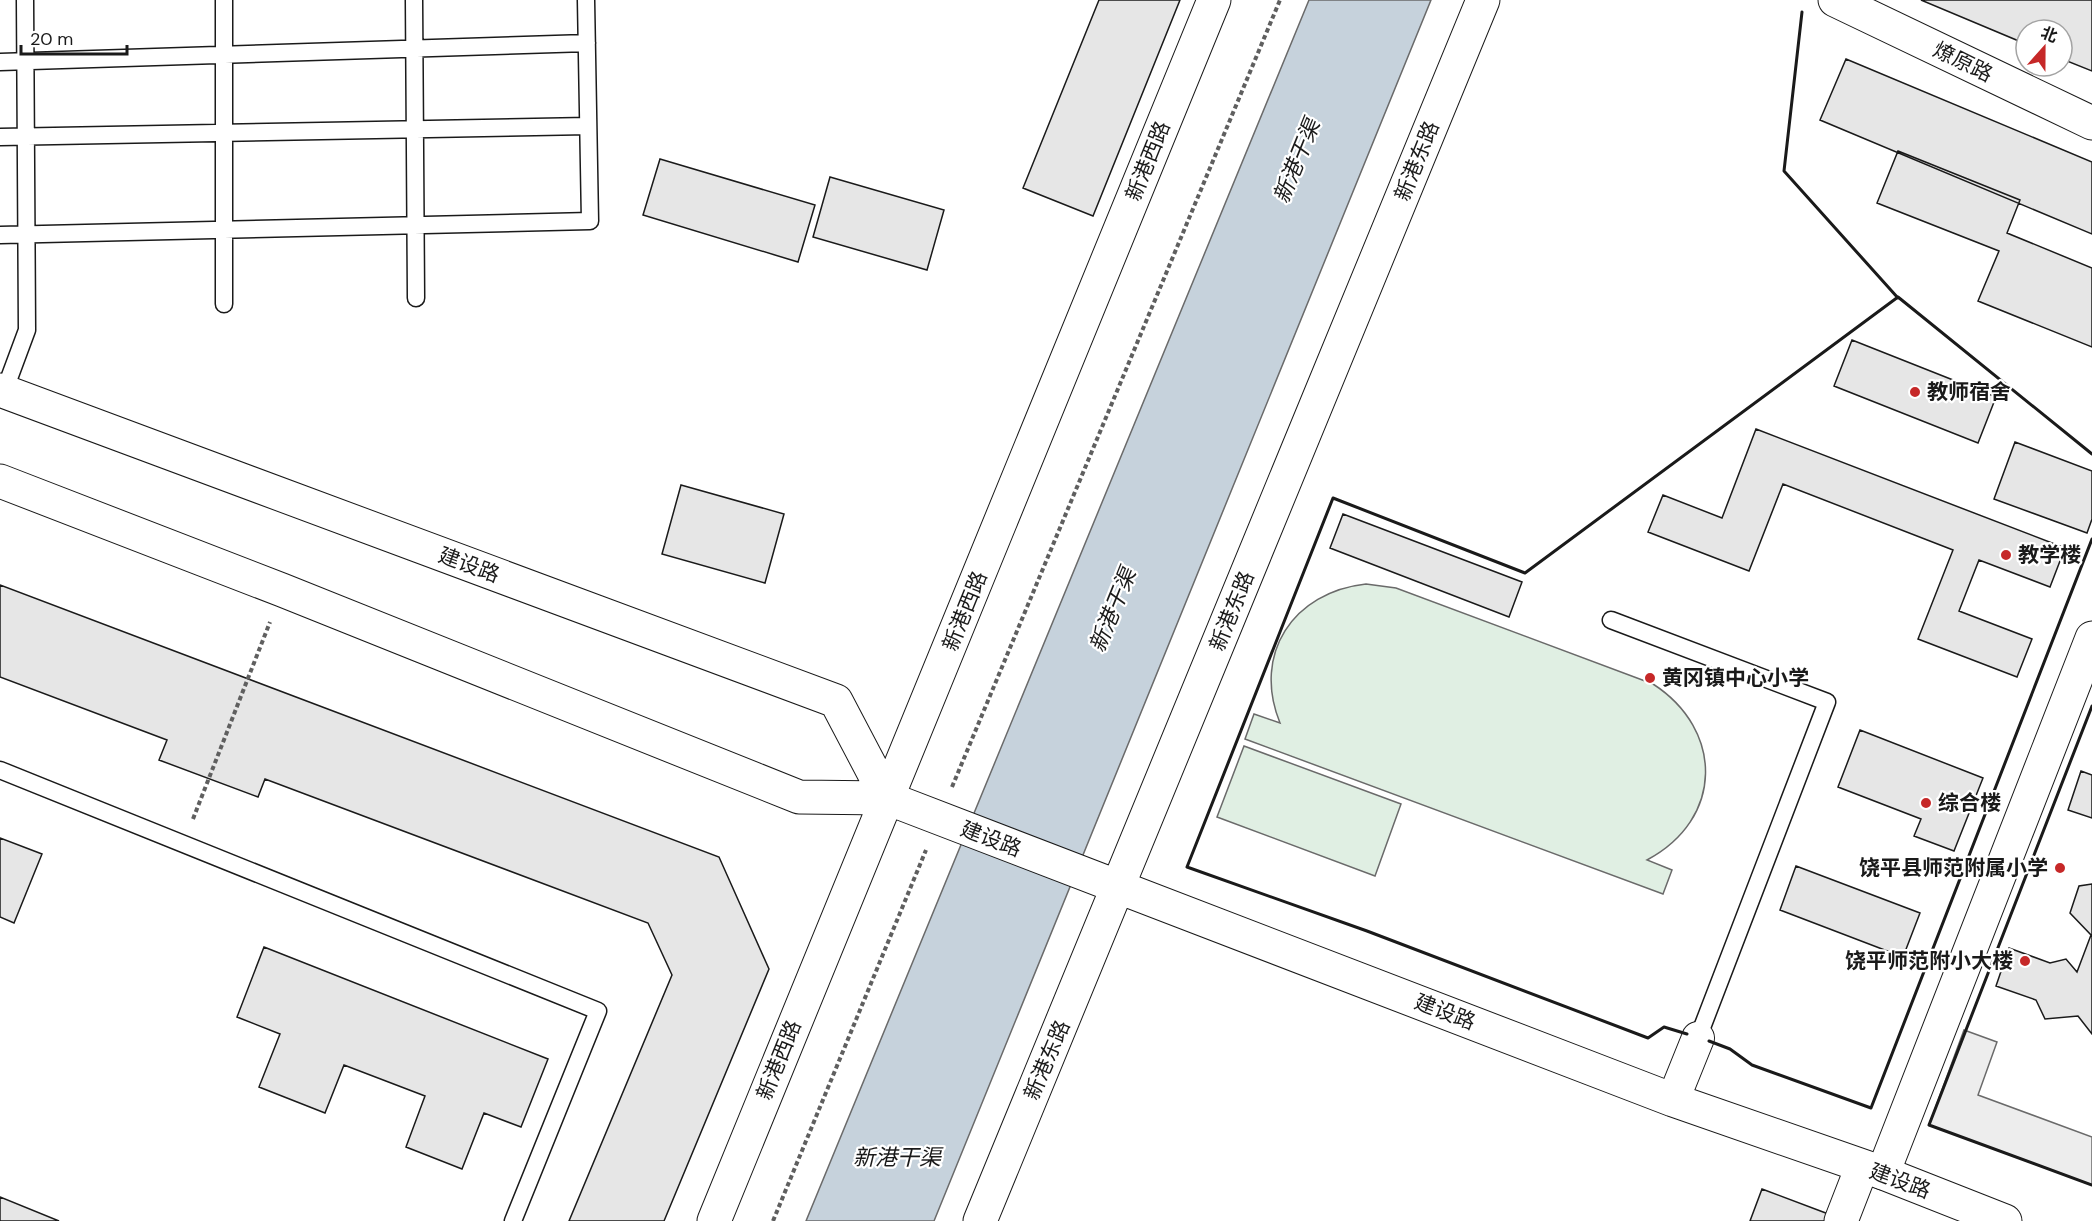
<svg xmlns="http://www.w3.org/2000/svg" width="2092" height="1221" font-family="'DM Sans','Noto Sans SC',sans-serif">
<rect width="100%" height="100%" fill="#fff"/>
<path fill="#e0efe3" stroke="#6a6a6a" stroke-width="1.5" d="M1366,584L1396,588L1653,684C1724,730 1724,819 1647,860L1672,870L1663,894L1245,739L1254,714L1280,723C1252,654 1293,592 1366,584Z
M1244,746L1401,804L1375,876L1217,817Z"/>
<path fill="#ededed" stroke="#6a6a6a" stroke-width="1.5" d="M1964,1030L1997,1042L1978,1095L2092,1137V1185L1929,1125Z"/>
<path fill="#c6d2dc" stroke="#6a6a6a" stroke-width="1.5" d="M1309,0H1431L934,1221H806Z"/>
<path fill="#e6e6e6" stroke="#1a1a1a" stroke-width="1.5" d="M1099,0H1180L1093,216L1023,188Z
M1921,0H2092V71L2062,59V30H2026V44Z
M1846,59L2092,162V234L1820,120Z
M1898,151L2020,200L2007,233L2092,268V347L1978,301L1999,251L1877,203Z
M660,159L815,205L798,262L643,215Z
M830,177L944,210L927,270L813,237Z
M1852,340L1996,397L1978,443L1834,386Z
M1756,429L2065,548L2050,587L1979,560L1959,611L2032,639L2017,677L1918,639L1953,550L1783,484L1749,571L1648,532L1663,495L1722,518Z
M2015,442L2092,471V519L2087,533L1994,499Z
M681,485L784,514L765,583L662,554Z
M1343,514L1522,582L1509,617L1330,548Z
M0,585L719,857L769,969L664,1221H569L672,975L648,923L265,779L258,797L159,760L167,740L0,677Z
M1860,730L1983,778L1954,851L1914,836L1921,819L1838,787Z
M2081,771L2092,775V818L2068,810Z
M0,838L42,854L14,923L0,917Z
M1796,866L1920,913L1903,957L1780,910Z
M2092,884V1034L2078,1016L2045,1019L2036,1000L1996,986L2009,948L2050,963L2066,959L2077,972L2091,935L2070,913L2079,886Z
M264,947L548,1059L521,1127L484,1113L462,1169L406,1147L425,1096L344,1065L325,1113L259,1087L280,1034L237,1017Z
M1762,1189L1831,1215L1828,1221H1750Z
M0,1197L59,1221H0Z"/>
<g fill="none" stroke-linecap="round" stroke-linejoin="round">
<defs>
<path id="service" d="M414,0L416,298
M0,62L587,43
M0,137L588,126
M0,235L590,221L586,0
M224,304V0
M4,392L27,330L25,0
M1611,620L1827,702L1698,1038
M0,770L598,1011L513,1221"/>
<path id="minor" d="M1673,1100L1698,1038"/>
<path id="tertiary" d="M1883,1173L2092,638
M1841,1221L1862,1167"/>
<path id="secondary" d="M1835,0L2092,123
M887,798L1673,1100L1883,1173L2005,1221
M980,1221L1483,0"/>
<path id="primary" d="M0,390L836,701L887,798L799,797L282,590L0,481
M714,1221L1214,0"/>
</defs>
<use href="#service" stroke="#1a1a1a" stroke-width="19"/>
<use href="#minor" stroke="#1a1a1a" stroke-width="34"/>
<use href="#tertiary" stroke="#1a1a1a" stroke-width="35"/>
<use href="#secondary" stroke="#1a1a1a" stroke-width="35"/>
<use href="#primary" stroke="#1a1a1a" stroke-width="35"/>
<path stroke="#5f5f5f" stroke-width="4" stroke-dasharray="4.5 3" stroke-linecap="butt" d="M952,787L1280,0
M193,819L270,622
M773,1221L926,850"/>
<use href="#service" stroke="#fff" stroke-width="16"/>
<use href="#minor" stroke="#fff" stroke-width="32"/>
<use href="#tertiary" stroke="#fff" stroke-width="33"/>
<use href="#secondary" stroke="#fff" stroke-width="33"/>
<use href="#primary" stroke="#fff" stroke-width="33"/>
<path stroke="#1a1a1a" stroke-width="3" d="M1802,12L1784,171L1898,298
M2092,706L1929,1125L2092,1185
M1687,1034L1664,1027L1648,1038L1367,931L1187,867L1333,498L1525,573L1898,297L2092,454
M1709,1041L1730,1049L1752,1065L1871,1108L2092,539"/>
</g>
<g fill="#c62828" stroke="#fff" stroke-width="2">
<circle cx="1915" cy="392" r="6"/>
<circle cx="2006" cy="555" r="6"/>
<circle cx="1650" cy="678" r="6"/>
<circle cx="1926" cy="803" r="6"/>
<circle cx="2060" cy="868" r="6"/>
<circle cx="2025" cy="961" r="6"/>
</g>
<g text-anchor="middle" stroke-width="4.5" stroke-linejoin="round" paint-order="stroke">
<g font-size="21" fill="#1a1a1a" stroke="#fff">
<text transform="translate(1963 62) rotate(26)" y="7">燎原路</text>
<text transform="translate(1148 161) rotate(-68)" y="7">新港西路</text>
<text transform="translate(1417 161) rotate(-68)" y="7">新港东路</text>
<text transform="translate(469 565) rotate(20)" y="7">建设路</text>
<text transform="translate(965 611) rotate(-68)" y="7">新港西路</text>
<text transform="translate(1232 611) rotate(-68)" y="7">新港东路</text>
<text transform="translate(991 839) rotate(21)" y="7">建设路</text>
<text transform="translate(1445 1012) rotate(21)" y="7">建设路</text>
<text transform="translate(779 1060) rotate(-68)" y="7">新港西路</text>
<text transform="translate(1047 1060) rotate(-67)" y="7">新港东路</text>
<text transform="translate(1900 1181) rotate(20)" y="7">建设路</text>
</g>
<g font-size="21" font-weight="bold" fill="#1a1a1a" stroke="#fff" text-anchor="start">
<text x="1927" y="399">教师宿舍</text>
<text x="2018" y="562">教学楼</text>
<text x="1662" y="685">黄冈镇中心小学</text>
<text x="1938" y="810">综合楼</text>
<text x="2048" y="875" text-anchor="end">饶平县师范附属小学</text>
<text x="2013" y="968" text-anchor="end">饶平师范附小大楼</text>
</g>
<g font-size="22" font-style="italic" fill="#1a1a1a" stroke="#fff">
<text transform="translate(1296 161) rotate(-68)" y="8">新港干渠</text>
<text transform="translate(1112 610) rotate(-68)" y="8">新港干渠</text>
<text x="897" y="1165">新港干渠</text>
</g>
</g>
<g transform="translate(2044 48) rotate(21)"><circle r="28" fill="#ffffff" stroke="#a3a3a3" stroke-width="1.5"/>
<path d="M0-4.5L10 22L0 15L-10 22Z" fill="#c62828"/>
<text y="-9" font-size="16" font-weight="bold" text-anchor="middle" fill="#1a1a1a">北</text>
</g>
<path d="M21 45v9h106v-9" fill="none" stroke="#1a1a1a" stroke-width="3"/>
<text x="30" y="45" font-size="18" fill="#1a1a1a" stroke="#ffffff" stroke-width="4.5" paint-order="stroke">20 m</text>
</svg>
